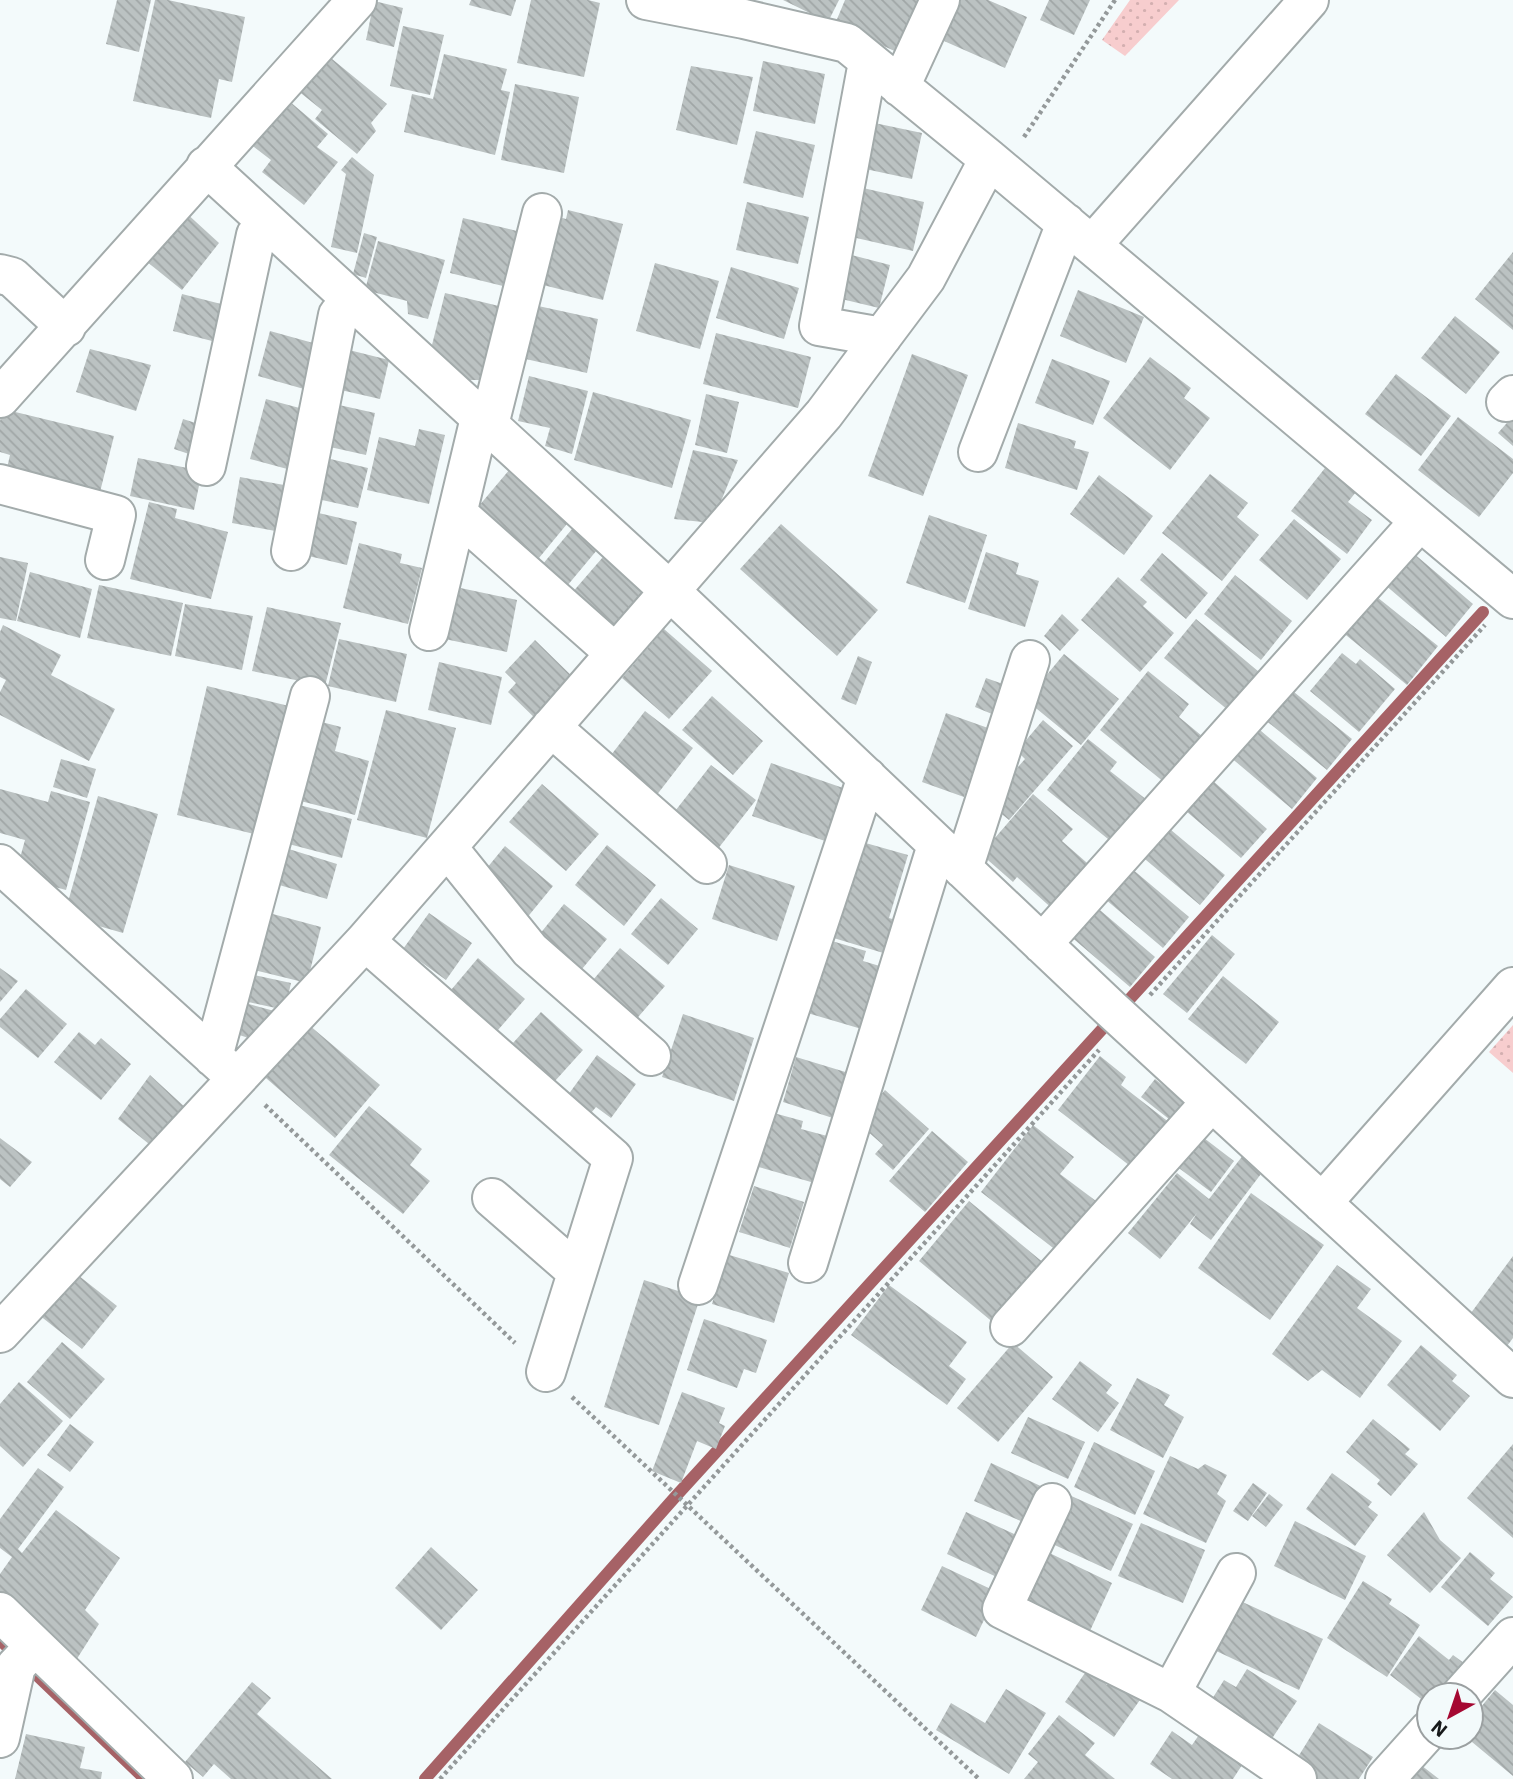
<svg xmlns="http://www.w3.org/2000/svg" width="1513" height="1779" font-family="'IBM Plex Sans',sans-serif">
<defs>
<pattern id="grass-dots" width="8" height="8" patternUnits="userSpaceOnUse" patternTransform="scale(1.75)"><rect width="8" height="8" fill="#f7cdce"/><path d="M2 2h.1M6 6h.1" fill="none" stroke="#d3afb0" stroke-width="1.8" stroke-linecap="round"/></pattern>
<pattern id="building-back-hatch" width="6" height="6" patternUnits="userSpaceOnUse" patternTransform="scale(1.75)"><rect width="6" height="6" fill="#bbc2c2"/><path d="M-1 5l2 2M0 0l6 6M5-1l2 2" fill="none" stroke="#a0a6a6"/></pattern>
</defs>
<rect width="100%" height="100%" fill="#f3fafb"/>
<path fill="url(#grass-dots)" d="M1130,0H1179L1125,56L1102,40Z
M1513,1025V1073L1489,1052Z"/>
<g fill="none" stroke-linecap="round" stroke-linejoin="round">
<path stroke="#a66266" stroke-width="12" d="M0,1640L145,1779
M425,1779L676,1496L1483,612"/>
</g>
<path fill="url(#building-back-hatch)" d="M117,0H151L139,52L106,44Z
M155,0H168L245,17L232,82L219,79L211,118L133,101Z
M471,0H516L511,16L469,5Z
M531,0H588L600,3L584,77L517,63Z
M783,0H839L828,22Z
M845,0H923L899,53L835,24Z
M961,0H988L1027,17L1005,68L944,41Z
M1049,0H1090L1074,35L1040,20Z
M374,1L403,8L394,47L366,40Z
M403,26L444,35L430,95L390,86Z
M326,54L387,104L371,123L376,131L357,154L315,119L322,110L297,90Z
M444,54L507,69L501,90L510,92L495,155L404,132L412,94L433,99Z
M763,61L825,74L815,124L753,111Z
M691,66L753,77L737,145L676,130Z
M515,84L579,97L564,173L501,160Z
M282,95L328,134L317,147L338,162L304,205L262,172L271,160L245,140Z
M865,121L922,133L912,179L856,167Z
M756,131L815,145L803,198L743,183Z
M352,157L374,175L357,253L331,247L346,174L341,170Z
M850,185L924,202L913,251L839,234Z
M747,202L809,217L798,264L736,250Z
M568,210L623,224L603,300L535,283L554,216L566,219Z
M184,211L219,243L182,290L146,261Z
M463,218L521,232L507,287L450,273Z
M364,233L377,237L366,278L353,274Z
M378,241L445,260L428,319L408,314L407,301L365,290Z
M840,252L890,265L879,308L829,296Z
M1513,252V330L1475,299Z
M655,263L719,281L700,349L636,331Z
M731,267L799,288L784,339L716,318Z
M1078,290L1144,317L1126,363L1060,336Z
M445,293L503,307L485,380H469L432,345Z
M182,294L225,305L216,342L173,331Z
M529,304L598,319L587,373L517,357Z
M1455,316L1500,352L1466,394L1421,358Z
M270,331L324,346L311,391L258,376Z
M716,333L811,357L798,408L703,384Z
M341,348L389,360L380,399L332,388Z
M90,349L151,365L136,411L76,392Z
M912,354L968,375L923,496L868,476Z
M1150,357L1191,388L1184,398L1210,418L1170,470L1103,418Z
M1052,359L1110,381L1093,425L1035,403Z
M1396,374L1451,416L1421,456L1365,414Z
M529,376L588,391L572,454L545,446L550,428L518,421Z
M593,392L691,420L672,488L574,460Z
M706,394L739,402L727,453L695,445Z
M266,399L307,410L291,470L250,459Z
M330,403L375,413L366,455L321,445Z
M3,409L114,436L100,492L7,468L10,455L0,452V421Z
M1513,416V446L1498,433Z
M1458,417L1513,459V473L1479,517L1418,470Z
M183,419L208,427L198,457L174,449Z
M1018,423L1076,441L1074,448L1089,452L1077,490L1005,468Z
M419,429L445,435L429,504L367,490L379,437L415,446Z
M693,450L738,460L712,523L674,519Z
M322,457L368,468L358,508L313,498Z
M138,458L202,471L194,510L130,496Z
M515,463L576,513L539,558L478,507Z
M1325,468L1356,492L1348,502L1372,520L1347,554L1291,511Z
M1210,474L1248,503L1237,517L1259,535L1222,581L1162,533Z
M1099,475L1153,516L1124,555L1070,514Z
M240,477L295,487L286,533L232,523Z
M149,502L177,509L175,518L228,532L211,599L130,579Z
M310,511L357,522L347,565L300,554Z
M929,515L987,535L965,603L906,583Z
M582,517L607,538L567,586L542,565Z
M1294,519L1341,559L1307,600L1259,560Z
M781,524L878,610L837,656L740,569Z
M359,543L402,554L400,563L422,568L408,624L343,608Z
M609,550L657,590L619,635L571,594Z
M986,552L1019,563L1016,574L1039,581L1025,627L968,609Z
M1412,552L1473,604L1446,637L1384,584Z
M1162,553L1208,593L1186,619L1140,580Z
M0,557L28,563L16,621L0,618Z
M30,572L92,589L80,638L17,621Z
M1235,575L1292,621L1261,660L1204,614Z
M1118,577L1147,602L1143,606L1174,633L1140,672L1081,620Z
M99,585L183,603L171,656L87,638Z
M451,586L517,600L507,652L440,638Z
M1372,593L1438,646L1407,685L1341,631Z
M185,604L253,616L242,670L175,656Z
M267,607L341,623L325,686L252,671Z
M1062,614L1079,630L1060,651L1044,636Z
M1196,619L1259,672L1228,710L1164,658Z
M3,625L61,655L51,675L115,709L89,761L0,715V692L6,680L0,677V632Z
M664,629L712,671L669,719L622,678Z
M339,639L407,654L396,702L328,686Z
M535,640L579,683L540,723L508,692L516,683L505,672Z
M1342,653L1356,664L1360,659L1395,689L1359,732L1310,691Z
M1064,654L1119,699L1081,745L1026,700Z
M858,656L872,662L856,705L841,699Z
M439,662L502,677L491,725L428,710Z
M1148,671L1189,704L1179,717L1208,741L1170,787L1100,730Z
M986,678L1003,684L992,714L975,707Z
M207,686L293,707L262,836L177,815Z
M1289,688L1352,739L1327,770L1264,719Z
M712,696L763,741L733,775L682,730Z
M386,710L456,728L427,838L357,820Z
M645,711L693,748L656,796L608,759Z
M946,713L988,728L964,797L922,782Z
M306,718L341,727L335,751L369,761L355,815L285,797Z
M1043,720L1073,746L1009,820L992,806L996,792L1025,759L1017,751Z
M1254,725L1317,778L1292,809L1229,756Z
M1088,739L1117,762L1110,771L1147,800L1113,843L1047,790Z
M61,759L96,769L87,798L53,787Z
M771,763L846,789L828,842L752,816Z
M711,765L756,800L717,850L672,815Z
M1212,780L1267,829L1241,858L1186,811Z
M542,784L599,834L566,871L509,822Z
M0,789L48,802L51,791L90,802L66,890L15,876L25,840L0,833Z
M1033,794L1073,829L1062,841L1094,869L1056,912L1017,877L1013,882L981,854Z
M98,796L158,814L123,933L64,916Z
M292,803L352,819L342,858L281,842Z
M1165,825L1225,875L1200,905L1140,855Z
M855,840L908,855L889,918L899,921L890,955L827,936Z
M607,845L656,885L624,926L575,885Z
M279,846L337,864L327,899L269,882Z
M505,846L553,886L521,925L473,885Z
M729,865L795,886L777,941L712,919Z
M1131,868L1189,917L1163,948L1105,899Z
M661,898L698,929L668,965L631,934Z
M564,904L607,939L577,975L535,940Z
M1094,905L1155,957L1130,987L1069,935Z
M269,913L321,927L307,983L254,970Z
M429,913L472,943L446,980L403,949Z
M1212,935L1235,954L1187,1013L1163,994Z
M825,939L866,951L863,961L883,967L865,1030L804,1012Z
M620,948L665,986L633,1023L588,986Z
M478,958L525,999L498,1030L451,990Z
M0,968L18,981L0,1002Z
M250,974L291,983L285,1010L244,1001Z
M1223,976L1279,1022L1246,1064L1188,1019Z
M26,989L67,1024L38,1058L0,1027V1019Z
M245,1003L278,1012L255,1040L236,1034Z
M541,1012L583,1050L555,1081L513,1043Z
M683,1014L754,1038L734,1101L662,1077Z
M303,1020L380,1085L335,1138L259,1072Z
M79,1032L95,1045L101,1038L131,1064L101,1100L54,1062Z
M597,1055L636,1084L611,1118L596,1107L591,1113L568,1095Z
M1100,1056L1126,1077L1121,1085L1170,1123L1134,1169L1058,1110Z
M796,1057L852,1074L839,1120L783,1102Z
M150,1075L187,1109L154,1148L118,1119Z
M1155,1079L1188,1105L1174,1123L1141,1097Z
M885,1090L929,1129L893,1170L875,1154L883,1145L857,1122Z
M369,1106L422,1149L410,1165L430,1181L403,1214L329,1155Z
M770,1112L803,1121L801,1129L831,1137L818,1184L755,1166Z
M1033,1125L1074,1157L1060,1174L1096,1201L1057,1251L981,1192Z
M932,1131L968,1162L925,1212L889,1181Z
M1200,1135L1234,1161L1211,1192L1176,1166Z
M0,1138L32,1162L10,1187L0,1179Z
M1244,1154L1264,1170L1211,1240L1190,1224L1197,1213L1160,1259L1128,1233L1177,1173L1209,1199Z
M754,1186L804,1202L790,1248L739,1232Z
M1251,1193L1324,1245L1270,1320L1198,1268Z
M969,1201L1045,1264L995,1324L919,1261Z
M726,1254L789,1273L774,1323L712,1304Z
M1513,1256V1338L1507,1346L1468,1317Z
M1337,1265L1371,1289L1357,1308L1402,1341L1360,1398L1322,1370L1308,1381L1272,1354Z
M69,1268L117,1306L82,1349L34,1311Z
M644,1280L700,1298L659,1425L604,1407Z
M889,1285L967,1342L949,1366L966,1379L947,1405L851,1335Z
M704,1319L767,1340L756,1373L744,1369L737,1388L687,1370Z
M62,1342L105,1379L70,1419L27,1382Z
M1013,1343L1053,1377L998,1442L957,1408Z
M1421,1345L1457,1375L1452,1381L1470,1396L1440,1431L1387,1385Z
M1080,1361L1112,1385L1106,1393L1119,1403L1098,1432L1052,1399Z
M1137,1378L1170,1395L1164,1405L1184,1417L1163,1458L1110,1430Z
M19,1382L63,1421L23,1467L0,1446V1404Z
M682,1392L725,1408L719,1423L725,1426L716,1449L697,1441L681,1483L652,1471Z
M1028,1417L1085,1442L1068,1479L1011,1453Z
M1373,1419L1410,1449L1405,1454L1418,1464L1391,1496L1377,1484L1380,1480L1346,1452Z
M70,1424L94,1442L70,1472L47,1455Z
M1094,1442L1155,1471L1135,1515L1074,1487Z
M1513,1444V1538L1467,1498Z
M1170,1456L1198,1469L1205,1464L1227,1475L1217,1494L1226,1501L1206,1543L1143,1514Z
M991,1463L1047,1489L1030,1525L974,1501Z
M38,1468L64,1487L18,1549L22,1553L56,1510L120,1558L85,1610L99,1624L73,1665L0,1594V1574L12,1557L0,1548V1519Z
M1332,1473L1372,1502L1368,1507L1378,1515L1355,1546L1306,1509Z
M1253,1483L1267,1493L1248,1521L1233,1511Z
M1067,1494L1133,1524L1111,1571L1046,1541Z
M1269,1494L1283,1505L1266,1527L1252,1516Z
M966,1512L1021,1537L1001,1579L947,1554Z
M1424,1512L1440,1540L1461,1558L1430,1593L1387,1555Z
M1295,1521L1366,1556L1345,1600L1274,1566Z
M1141,1523L1205,1550L1183,1603L1118,1576Z
M431,1547L478,1590L441,1630L395,1588Z
M1039,1548L1112,1583L1089,1633L1015,1599Z
M1470,1552L1495,1573L1490,1579L1513,1597L1488,1626L1441,1587Z
M942,1566L997,1592L976,1637L921,1610Z
M1363,1581L1392,1599L1389,1604L1420,1625L1387,1677L1327,1638Z
M1236,1599L1323,1639L1299,1690L1212,1649Z
M1419,1636L1449,1660L1453,1655L1468,1666L1445,1695H1429V1705L1390,1675Z
M1247,1669L1297,1701L1267,1746L1207,1707L1224,1680L1236,1687Z
M1087,1670L1107,1685L1116,1680L1142,1697L1114,1737L1065,1702Z
M252,1682L271,1698L257,1714L332,1779H231L214,1764L203,1777L185,1762Z
M1006,1689L1046,1713L1009,1774L936,1730L951,1703L985,1723Z
M1495,1690L1513,1705V1776L1466,1737H1471V1719Z
M1059,1715L1095,1743L1085,1755L1115,1779H1024L1038,1762L1028,1754Z
M1319,1723L1373,1757L1359,1779H1315L1293,1765Z
M1172,1731L1192,1745L1201,1732L1244,1762L1233,1779H1172L1150,1764Z
M26,1734L85,1747L80,1768L102,1772L101,1779H15Z
M1417,1762L1439,1779H1403Z"/>
<g fill="none" stroke-linecap="round" stroke-linejoin="round">
<defs>
<path id="minor" d="M646,0L744,19L847,43L989,159L1513,599
M868,62L819,326L882,337
M900,87L940,0
M206,166L670,591L1111,1009L1513,1378
M1092,245L1309,0
M0,274L12,277L66,327
M0,398L357,0
M1506,402L1513,395
M489,425L542,213
M978,452L1066,223
M206,466L256,235L268,223
M0,484L116,515L105,560
M458,514L615,653
M291,551L338,315L351,300
M429,631L480,418
M551,727L707,864
M447,847L530,950L651,1056
M0,864L230,1072
M963,869L1030,660
M365,941L613,1158L546,1372
M1042,944L1420,521
M213,1057L310,696
M492,1198L577,1272
M1322,1203L1513,987
M808,1263L937,845
M698,1285L867,777
M1010,1327L1211,1102
M0,1333L365,941L824,414L926,278L989,159
M1052,1503L1002,1609L1171,1693L1297,1779
M0,1612L173,1779
M1171,1693L1236,1573
M1461,1695L1513,1637
M0,1738L16,1666L35,1646
M1385,1779L1429,1730"/>
</defs>
<use href="#minor" stroke="#a3abab" stroke-width="42"/>
<path stroke="#94999a" stroke-width="4.5" stroke-dasharray="3.5 3.5" stroke-linecap="butt" d="M1024,137L1115,0
M1150,995L1485,625
M265,1105L515,1343
M572,1397L979,1779
M440,1779L1099,1050"/>
<use href="#minor" stroke="#fff" stroke-width="38"/>
</g>
<g transform="translate(1450 1716) rotate(220)"><circle r="33" fill="#f3fafb" stroke="#9ba0a1" stroke-width="2"/>
<path d="M0-5L12 26L0 18L-12 26Z" fill="#a50832"/>
<text y="-10" font-size="19" font-weight="bold" text-anchor="middle" fill="#17191a">N</text>
</g>
</svg>
